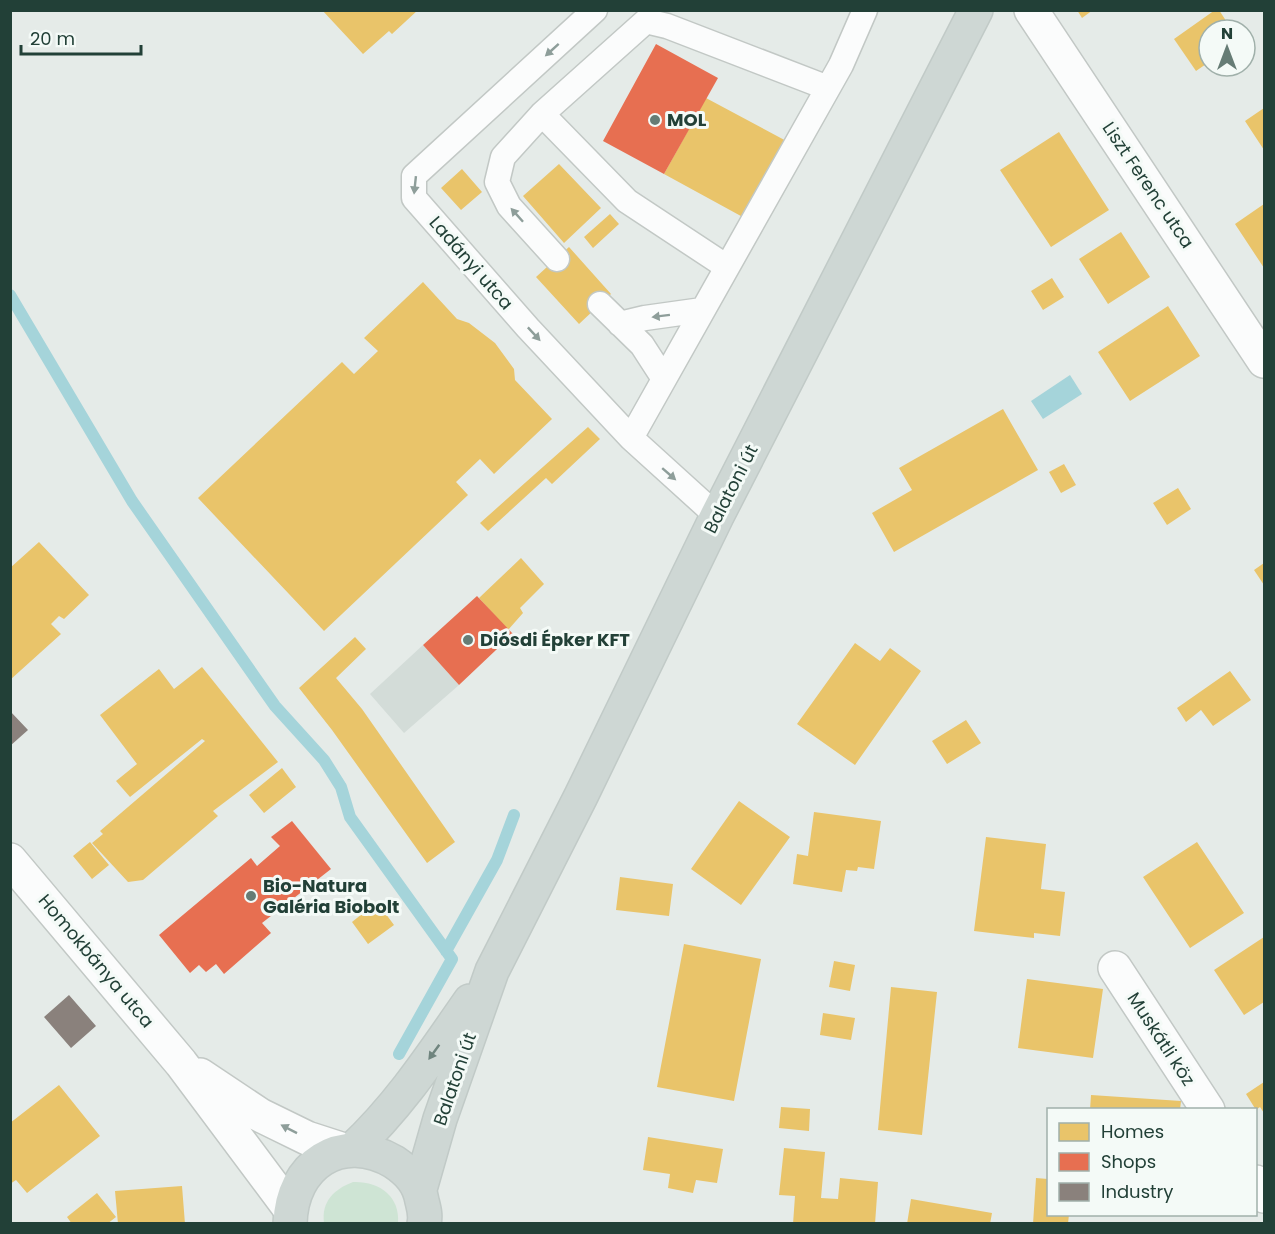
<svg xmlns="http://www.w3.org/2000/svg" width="1275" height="1234" font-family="Poppins,sans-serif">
<rect width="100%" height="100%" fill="#e5ebe8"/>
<path fill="#d3dcd8" d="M423,645L459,685L404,733L370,694Z"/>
<path fill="#cee4d4" d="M353,1182C379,1181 400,1196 398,1223H324C321,1202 334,1189 353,1182Z"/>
<path fill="#a5d4da" d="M1070,375L1082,394L1043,419L1031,401Z"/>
<path fill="#e9c46a" d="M322,10H418L392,34L389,31L363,54Z
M1077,10H1093L1082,18Z
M1215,10H1219L1232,30H1209V62L1196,71L1174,39Z
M706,98L805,151L761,227L664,174Z
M1264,108V150L1245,121Z
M1059,132L1109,210L1051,247L1000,170Z
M559,164L601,208L564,243L523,196Z
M462,169L482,192L461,210L441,188Z
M1264,204V268L1235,224Z
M610,214L619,224L593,248L584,237Z
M1121,232L1150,277L1108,304L1079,259Z
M569,247L611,294L579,324L536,277Z
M1052,278L1064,297L1043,310L1031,291Z
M423,282L457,319L469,323L495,343L514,369L515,380L552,419L494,474L480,459L456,482L468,495L324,631L198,498L342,362L354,374L378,351L364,338Z
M1168,306L1200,356L1130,401L1098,352Z
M1003,409L1038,470L894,552L872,513L912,490L899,468Z
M588,427L600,439L552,484L546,478L488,531L480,523Z
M1064,464L1076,485L1061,493L1049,472Z
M1178,488L1191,509L1167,525L1153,503Z
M39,542L89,595L64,619L59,616L51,624L61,634L10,680V568Z
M521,558L544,584L520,608L523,613L508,630L479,598Z
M1264,563V585L1254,570Z
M355,637L366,649L336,678L362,709L455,842L427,863L332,730L299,688Z
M855,643L880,661L890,648L921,671L855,765L797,724Z
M202,667L278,762L213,811L218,816L143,880L128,882L92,843L103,834L100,831L205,741L202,739L130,797L116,781L137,764L100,715L159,669L174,689Z
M1230,671L1251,700L1213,726L1201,710L1186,722L1177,708Z
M966,720L981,743L947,764L932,741Z
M282,768L296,787L264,813L249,795Z
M739,801L790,837L741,905L691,869Z
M814,812L881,821L874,869L858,867L857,871L846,870L842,892L793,884L797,854L808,856Z
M986,837L1046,844L1041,889L1065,892L1060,936L1034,933V938L974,931Z
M90,842L109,865L92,879L73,856Z
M1197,842L1244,913L1190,948L1143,877Z
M620,877L673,884L669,916L616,910Z
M377,902L394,925L368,944L352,922Z
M1264,937V1002L1244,1015L1214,970Z
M684,944L761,959L734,1101L657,1087Z
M834,961L855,965L850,991L829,987Z
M1027,979L1103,989L1093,1058L1018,1048Z
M891,987L937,992L922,1135L878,1130Z
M823,1013L855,1018L851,1040L820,1035Z
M1264,1082V1113L1260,1107L1256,1110L1246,1094Z
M59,1085L100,1136L27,1193L16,1180L10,1184V1123Z
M1091,1095L1181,1101L1180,1110H1090Z
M781,1107L810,1109L809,1131L779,1128Z
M648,1137L723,1149L717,1183L696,1180L693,1193L668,1188L670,1174L643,1170Z
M784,1148L825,1152L821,1198L838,1199L840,1178L878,1182L875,1224H793L795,1196L779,1195Z
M1036,1178L1048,1179V1214H1069L1068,1224H1033Z
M182,1186L185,1224H118L115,1191Z
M97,1193L116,1217L107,1224H72L67,1217Z
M911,1199L992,1213L990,1224H907Z"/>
<path fill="#e76f51" d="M656,44L718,78L664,174L603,141Z
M477,596L513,634L459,685L423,645Z
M292,821L331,869L262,923L271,933L224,974L216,964L206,972L199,965L190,973L159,935L251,858L257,866L280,846L271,837Z"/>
<path fill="#8a817c" d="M10,711L28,730L10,746Z
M69,995L96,1026L71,1048L44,1017Z"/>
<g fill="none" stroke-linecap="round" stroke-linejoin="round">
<path stroke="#a5d4da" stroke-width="12" d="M10,295L132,501L275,706L324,760L341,787L350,817L452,959L399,1054
M446,951L497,860L514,815"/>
<defs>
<path id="service" d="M595,10L414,176V198L528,328L631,438L717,516
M542,114L627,201L727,267
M557,259L509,206L497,182L503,157L542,114L646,21L667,26L828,88
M600,304L642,345L664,379
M620,324L645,318L702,310
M631,438L841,65L865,10"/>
<path id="minor" d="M1031,10L1264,361
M1115,968L1208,1110
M1256,1182L1264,1196"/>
<path id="tertiary" d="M10,860L181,1063L290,1209
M200,1075L260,1115L307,1138L344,1150"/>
<path id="primary" d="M352,1150C400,1105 433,1054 470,1001
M420,1189L440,1119L492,971L581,796L717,516L976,10
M290,1224C291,1165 341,1131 394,1162C409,1172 419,1183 422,1201C424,1209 426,1215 424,1224"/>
</defs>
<use href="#service" stroke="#c2c8c5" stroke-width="27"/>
<use href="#minor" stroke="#c2c8c5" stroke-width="36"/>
<use href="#tertiary" stroke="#c2c8c5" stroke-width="36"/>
<use href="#primary" stroke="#c1cac7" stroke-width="36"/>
<use href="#service" stroke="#fbfcfc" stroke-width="24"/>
<use href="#minor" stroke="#fbfcfc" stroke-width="33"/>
<use href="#tertiary" stroke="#fbfcfc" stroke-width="33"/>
<use href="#primary" stroke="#ced7d4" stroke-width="33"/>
</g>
<defs><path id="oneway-solid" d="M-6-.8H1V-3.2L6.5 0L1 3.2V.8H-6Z" transform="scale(1.5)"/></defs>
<g fill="#8e9e9a">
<use href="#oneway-solid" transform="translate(552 50) rotate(138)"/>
<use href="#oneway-solid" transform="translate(415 185) rotate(96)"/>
<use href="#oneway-solid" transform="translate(517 215) rotate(-132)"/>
<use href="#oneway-solid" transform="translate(661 316) rotate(173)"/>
<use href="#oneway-solid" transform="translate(534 334) rotate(47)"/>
<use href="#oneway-solid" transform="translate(669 474) rotate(41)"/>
<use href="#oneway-solid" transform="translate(289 1129) rotate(-153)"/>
</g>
<use fill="#6f847e" href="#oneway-solid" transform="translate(434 1052) rotate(126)"/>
<g fill="#667c75" stroke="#f4faf7" stroke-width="2">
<circle cx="655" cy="120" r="6"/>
<circle cx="468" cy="640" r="6"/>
<circle cx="251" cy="896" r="6"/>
</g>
<g text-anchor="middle" stroke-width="6" stroke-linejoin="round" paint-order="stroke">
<g font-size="18" font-weight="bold" fill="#224037" stroke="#f4faf7" text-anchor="start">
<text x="667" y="126">MOL</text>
<text x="480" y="646">Diósdi Épker KFT</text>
<text x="263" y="892">Bio-Natura<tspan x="263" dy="21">Galéria Biobolt</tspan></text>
</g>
<g font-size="18" fill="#224037" stroke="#f4faf7">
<text transform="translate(1148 185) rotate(56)" y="6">Liszt Ferenc utca</text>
<text transform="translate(471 263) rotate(49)" y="6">Ladányi utca</text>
<text transform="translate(731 489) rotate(-63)" y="6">Balatoni út</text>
<text transform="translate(96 961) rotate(50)" y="6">Homokbánya utca</text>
<text transform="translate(1161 1039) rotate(57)" y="6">Muskátli köz</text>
<text transform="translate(455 1079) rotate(-71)" y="6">Balatoni út</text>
</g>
</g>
<rect width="1275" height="1234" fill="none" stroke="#224037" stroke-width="24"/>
<rect x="1047" y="1108" width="210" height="108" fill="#f4faf7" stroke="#a0b0aa" stroke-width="1.5"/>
<rect x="1059" y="1123" width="30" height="18" fill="#e9c46a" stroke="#a0b0aa" stroke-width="1.5"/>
<text x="1101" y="1138" font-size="18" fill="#224037">Homes</text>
<rect x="1059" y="1153" width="30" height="18" fill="#e76f51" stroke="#a0b0aa" stroke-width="1.5"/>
<text x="1101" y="1168" font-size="18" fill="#224037">Shops</text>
<rect x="1059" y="1183" width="30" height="18" fill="#8a817c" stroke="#a0b0aa" stroke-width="1.5"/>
<text x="1101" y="1198" font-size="18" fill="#224037">Industry</text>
<g transform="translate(1227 48)"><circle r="28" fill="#f4faf7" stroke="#a0b0aa" stroke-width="1.5"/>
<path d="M0-4.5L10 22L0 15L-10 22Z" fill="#667c75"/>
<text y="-9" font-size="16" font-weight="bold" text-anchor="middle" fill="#224037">N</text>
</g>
<path d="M21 45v9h120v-9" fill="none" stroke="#224037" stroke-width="3"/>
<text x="30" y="45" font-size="18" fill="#224037" stroke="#f4faf7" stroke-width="4.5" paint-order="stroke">20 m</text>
</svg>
